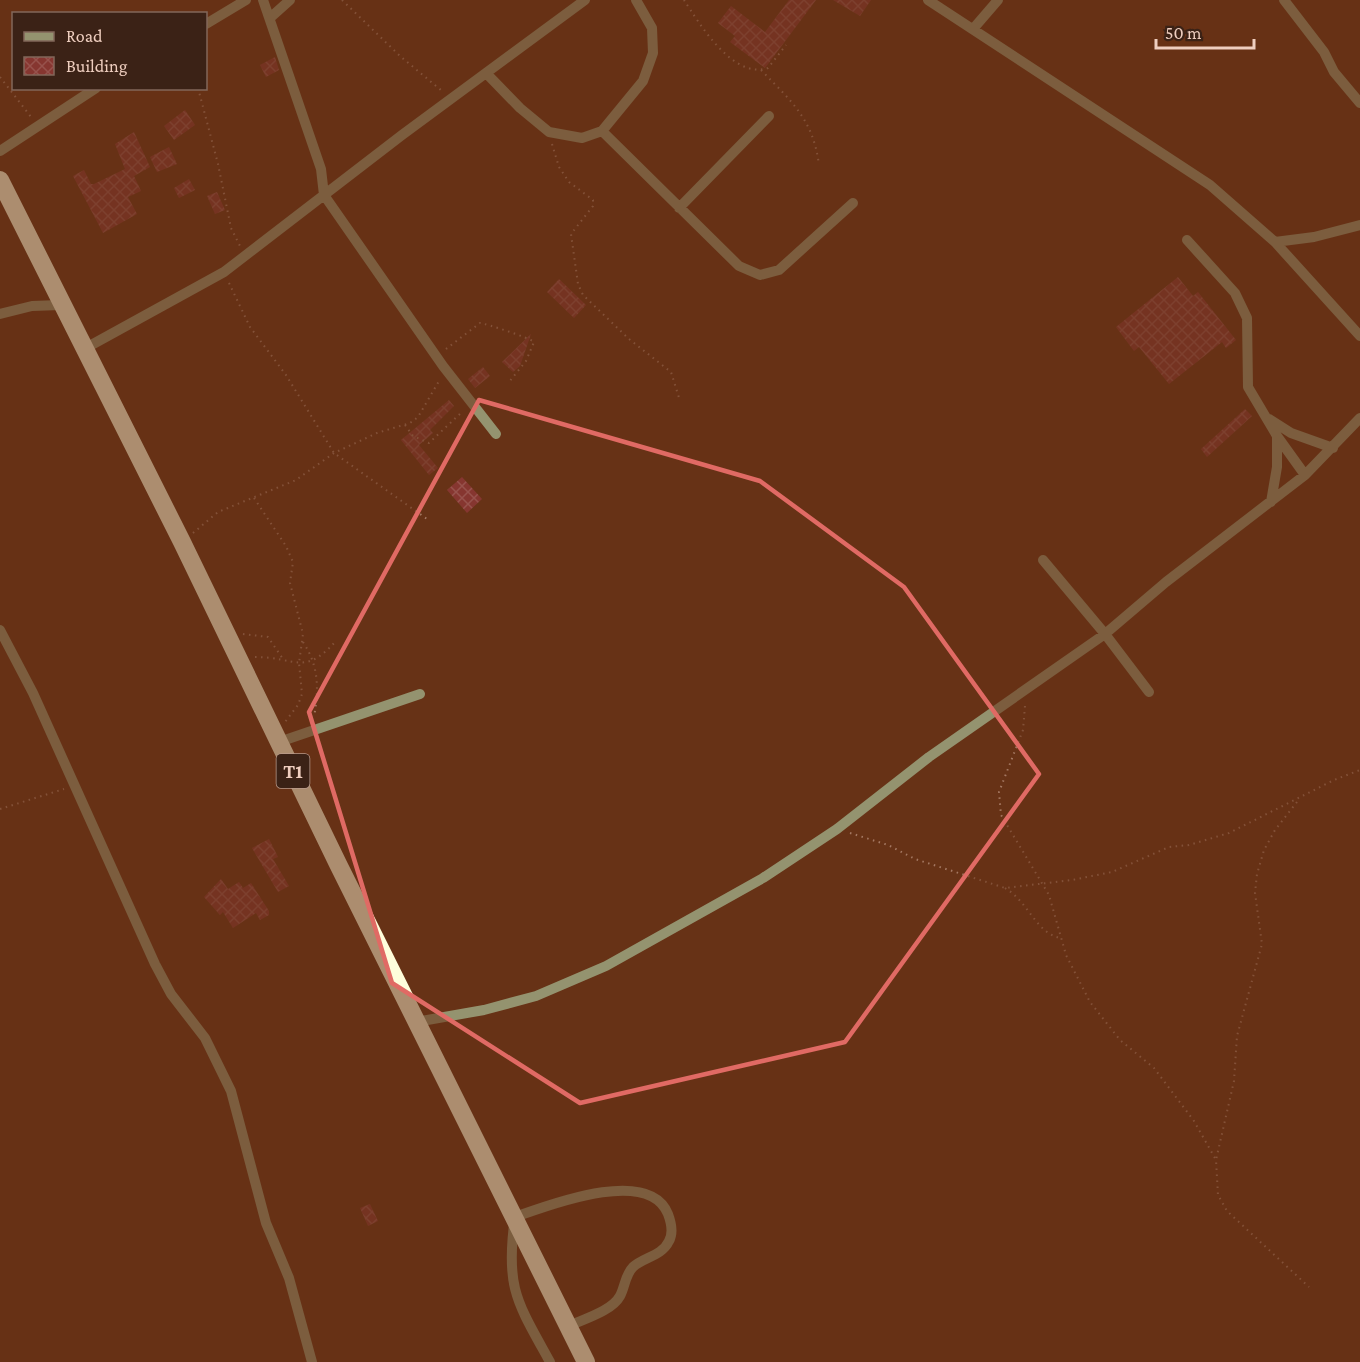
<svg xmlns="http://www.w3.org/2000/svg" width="1360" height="1362" font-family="'Crimson Pro',serif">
<defs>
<pattern id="building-cross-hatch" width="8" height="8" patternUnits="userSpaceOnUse" patternTransform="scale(1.5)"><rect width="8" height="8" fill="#863630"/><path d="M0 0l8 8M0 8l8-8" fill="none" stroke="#97524c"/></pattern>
</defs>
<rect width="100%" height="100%" fill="#673216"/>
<path fill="url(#building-cross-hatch)" d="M789,0H816L765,68L730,42L735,36L718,23L731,6L765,32Z
M833,0H871L860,16Z
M275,57L279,70L266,77L260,65Z
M185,110L195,125L174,140L164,126Z
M134,132L150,167L134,176L141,191L128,197L137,214L103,233L73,176L84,170L91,184H94L125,169L115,144Z
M169,147L177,164L157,172L150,157Z
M189,179L195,190L179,198L174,188Z
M217,192L225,210L215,214L207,196Z
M1178,277L1193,296L1198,292L1236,340L1226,348L1222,342L1169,384L1139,347L1134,351L1116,327Z
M559,279L586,305L574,318L547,292Z
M531,334L520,366L513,372L502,362Z
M483,367L490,376L475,388L468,379Z
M449,400L454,406L430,430L433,433L419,445L438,468L429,475L401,440Z
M1245,409L1252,416L1207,457L1201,449Z
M462,477L482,499L467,513L447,490Z
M269,839L278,857L273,859L289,886L278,892L252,848Z
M221,879L228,889L239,882L243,888L251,883L269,911V915L260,920L256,913L233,928L223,912L220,915L204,897Z
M370,1204L378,1221L368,1226L360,1208Z"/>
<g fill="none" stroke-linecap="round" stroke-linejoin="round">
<path stroke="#a47862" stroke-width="2" stroke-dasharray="1.5 4.5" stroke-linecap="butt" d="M342,0L400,56L442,91
M684,0C699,23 733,80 768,68L786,45
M761,70C792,102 813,119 819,165
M0,77L31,117
M198,88L218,164L231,228L240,246
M552,144L559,167L569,182L593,200V206L571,234L578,284L583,295L629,339L671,372L680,401
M229,283L250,327L286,375L334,453L427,519
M446,349L480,323C487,324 530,338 534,342L526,361L509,382
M405,425L413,436L429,443L463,411
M254,498L286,546L293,562L290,583L303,634L299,663L302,694L298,705L285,722
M193,533L218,512L296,480L334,453L377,433L410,423L418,417L439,381
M243,634L268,637L283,659
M303,642C319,666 319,689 314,717
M255,657C297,657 303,677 336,641
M1025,706L1023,730L999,792L1001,815L1049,895L1066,955L1090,1002L1120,1040L1154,1068L1194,1121L1216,1160
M1297,802L1275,830L1264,850L1257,874L1255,893L1262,944L1237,1036L1234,1081L1216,1160L1218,1195L1227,1211L1309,1287
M0,809L64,789
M850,833L888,845L915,859L1005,888L1072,880L1112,872L1169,847L1189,845L1229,833L1334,780L1360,770
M1005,888C1029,902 1036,934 1061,938"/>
<path stroke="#94936f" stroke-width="10" d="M263,0L321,169L324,195L443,366L496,434
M928,0L1210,185L1275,242L1360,336
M1284,0L1324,52L1334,72L1360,103
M271,17L290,0
M206,24L246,0
M973,29L998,0
M486,73L520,108L549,132L582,138L602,131L643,81L653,53L652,28L636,0
M602,131L739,266L760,275L779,270L853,203
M0,151L96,88
M679,208L769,116
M1187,240L1235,293L1247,318L1248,387L1277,436L1305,475
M1275,242L1314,237L1360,225
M0,314L32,306L60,305
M84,349L224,272L402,135L585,0
M1269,419L1291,433L1333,448
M1271,502L1277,467V436
M1043,560L1105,634L1149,692
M0,630L33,693L155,964L171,994L205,1038L231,1091L266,1223L289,1278L312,1362
M279,742L420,694
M416,1022L484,1010L536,996L606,966L763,878L837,829L929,757L1105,634L1166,582L1305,475L1360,418
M550,1362C517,1302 505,1288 515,1217C549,1205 649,1166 668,1214C671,1222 674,1232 669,1241C662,1256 644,1257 633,1267C625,1275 625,1287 620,1296C612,1311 584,1319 569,1326"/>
<path stroke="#fefddb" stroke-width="18" d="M0,180L182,542L338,864L586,1362"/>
</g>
<path d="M0 0H1360V1362H0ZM479,400L760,481L904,587L1039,774L845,1042L580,1103L392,983L309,712Z" fill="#673216" fill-opacity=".55" fill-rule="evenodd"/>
<path fill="none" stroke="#e06a64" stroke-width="4.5" stroke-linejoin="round" d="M479,400L760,481L904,587L1039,774L845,1042L580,1103L392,983L309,712Z"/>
<g text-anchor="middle" stroke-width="4.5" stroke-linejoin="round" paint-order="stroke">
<rect fill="#3b2216" stroke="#b99a8c" stroke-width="1.5" x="276.5" y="754" width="33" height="34" rx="4.5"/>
<g font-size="20" font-weight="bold" fill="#efcebf">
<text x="293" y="778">T1</text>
</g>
</g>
<rect x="12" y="12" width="195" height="78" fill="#3b2216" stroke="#83675a" stroke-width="1.5"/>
<rect x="24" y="32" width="30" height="9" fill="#94936f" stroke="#83675a" stroke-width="1.5"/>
<text x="66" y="42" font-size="18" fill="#efcebf">Road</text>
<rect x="24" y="57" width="30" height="18" fill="url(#building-cross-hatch)" stroke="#83675a" stroke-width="1.5"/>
<text x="66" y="72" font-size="18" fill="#efcebf">Building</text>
<path d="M1156 39v9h98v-9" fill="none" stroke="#efcebf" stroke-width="3"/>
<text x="1165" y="39" font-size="18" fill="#efcebf" stroke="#3b2216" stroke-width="4.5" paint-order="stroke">50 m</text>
</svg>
